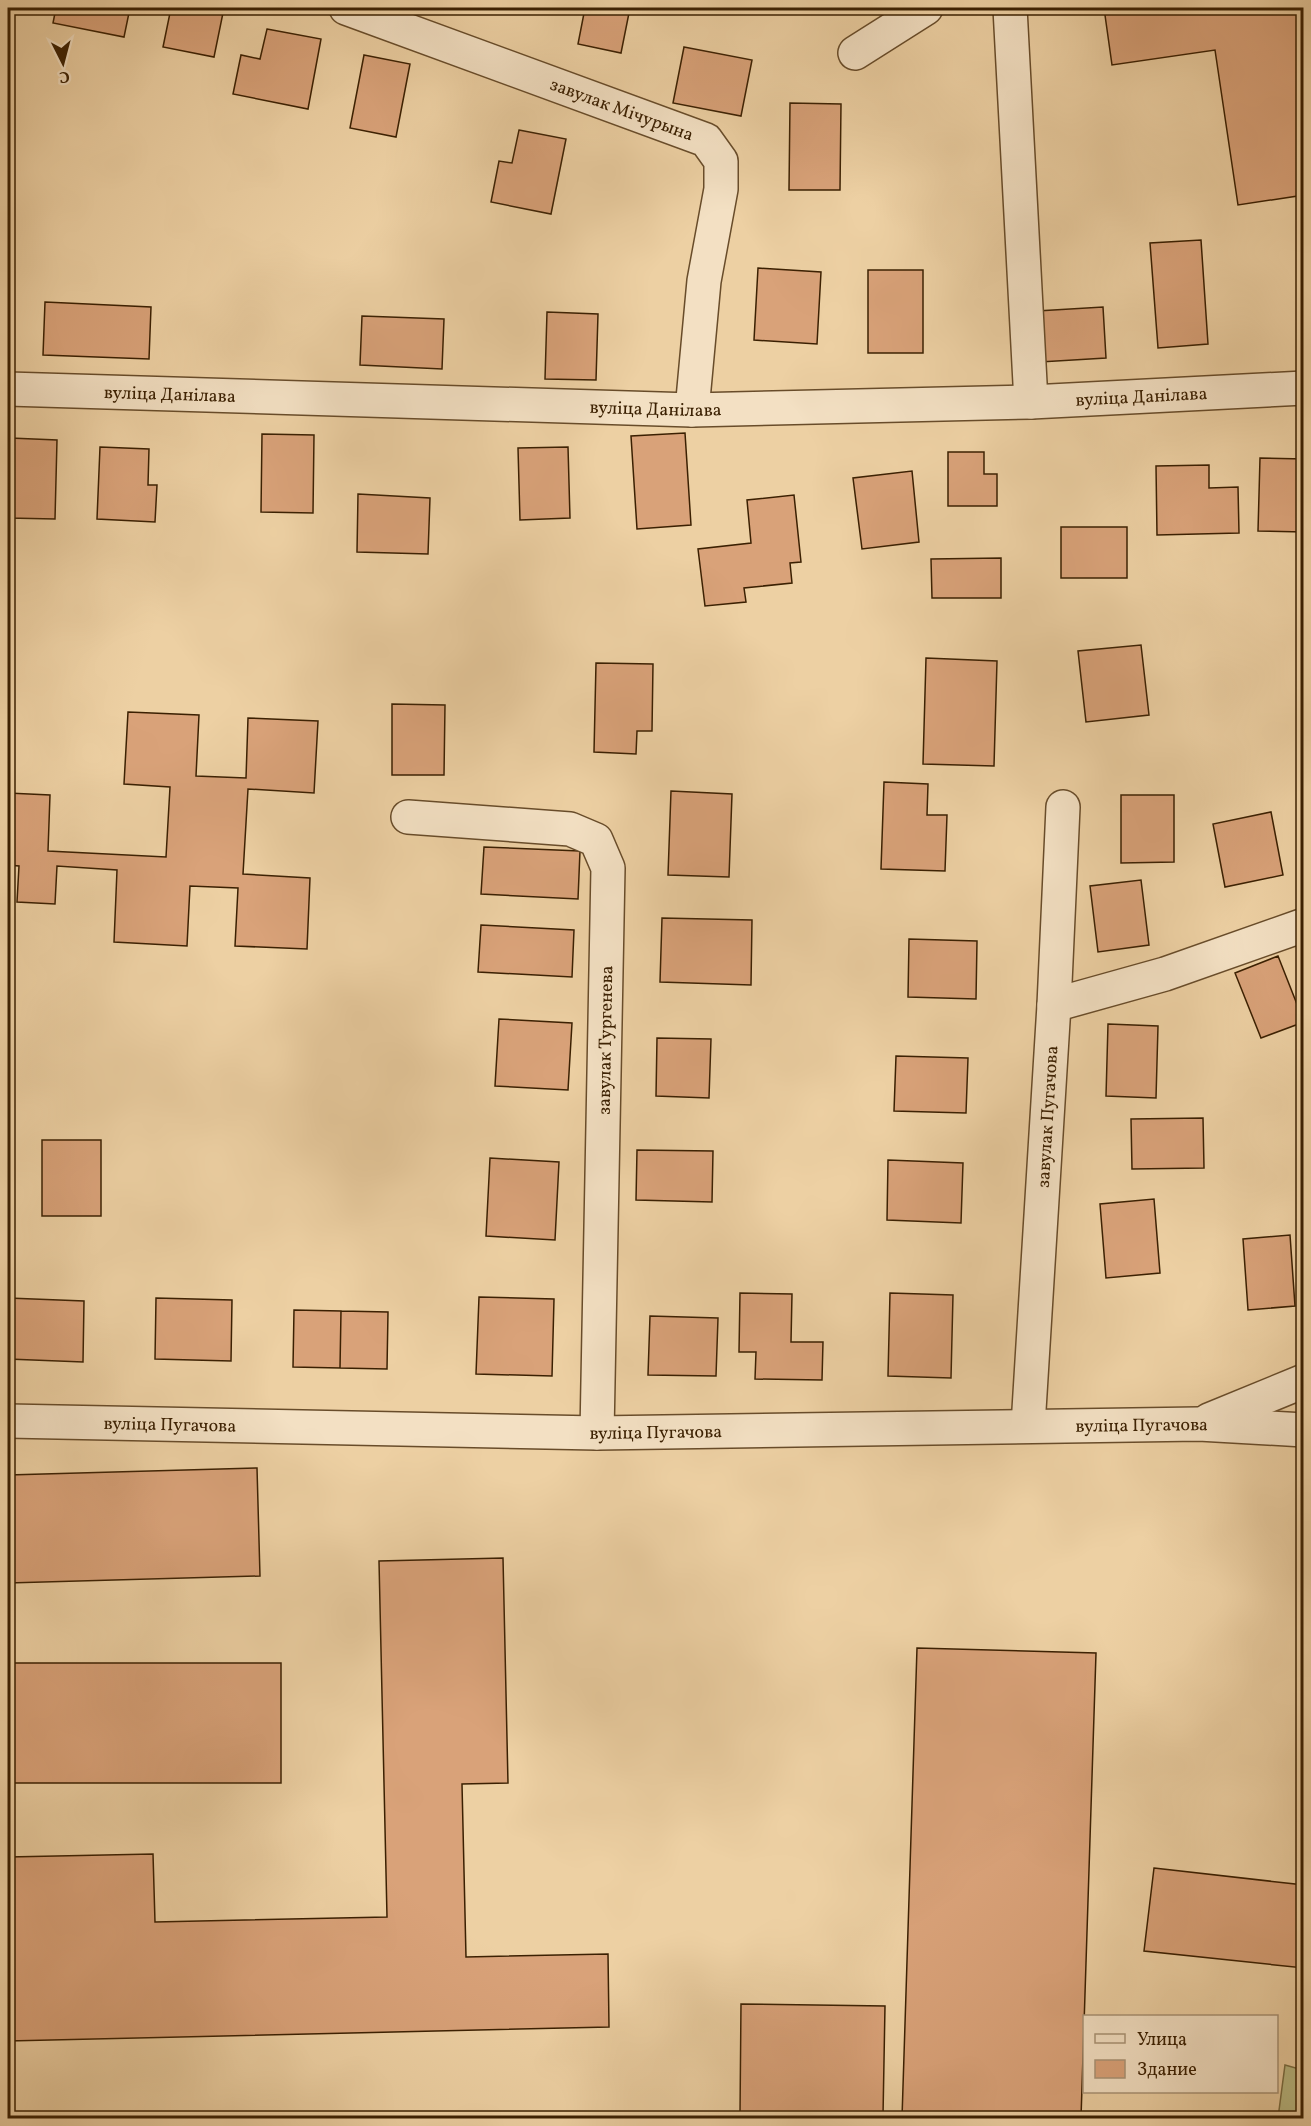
<svg xmlns="http://www.w3.org/2000/svg" width="1311" height="2126" font-family="Vollkorn,serif">
<rect width="100%" height="100%" fill="#edd0a3"/>
<filter id="stains"><feTurbulence type="fractalNoise" baseFrequency=".00333" numOctaves="4"/><feColorMatrix values="0 0 0 0 .2 0 0 0 0 .09 0 0 0 0 .02 0 0 0 .5 -.17"/></filter>
<radialGradient id="worn" r=".72"><stop offset=".6" stop-color="#630" stop-opacity="0"/><stop offset="1" stop-color="#630" stop-opacity=".3"/></radialGradient>
<path fill="#babb84" stroke="#7a6e43" stroke-width="1.5" d="M1285,2065L1303,2070V2118H1278Z"/>
<path fill="#d9a279" stroke="#3b2002" stroke-width="1.5" d="M56,8H130L124,37L53,23Z
M171,8H224L214,57L163,47Z
M585,8H630L621,53L578,44Z
M1104,8H1304V195L1238,205L1215,50L1112,65Z
M267,29L321,39L308,109L233,94L241,55L260,59Z
M684,47L752,60L741,116L673,103Z
M364,55L410,64L396,137L350,128Z
M790,103L841,104L840,190H789Z
M519,130L566,139L551,214L491,202L499,161L512,163Z
M1201,240L1208,344L1158,348L1150,243Z
M758,268L821,272L817,344L754,340Z
M868,270H923V353H868Z
M45,302L151,307L149,359L43,355Z
M1103,307L1106,358L1040,362L1037,311Z
M547,312L598,314L596,380L545,379Z
M362,316L444,319L442,369L360,365Z
M685,433L691,525L637,529L631,436Z
M262,434L314,435L313,513L261,512Z
M10,438L57,440L55,519L8,518Z
M100,447L149,449L148,485H157L155,522L97,519Z
M568,447L570,518L520,520L518,448Z
M948,452H984V474H997V506H948Z
M1260,458L1304,459V532L1258,531Z
M1209,465V488L1238,487L1239,533L1157,535L1156,466Z
M912,471L919,542L862,549L853,478Z
M358,494L430,498L428,554L357,552Z
M794,495L801,562L790,563L792,583L744,588L746,602L705,606L698,549L751,543L747,500Z
M1061,527H1127V578H1061Z
M1001,558V598H932L931,559Z
M1141,645L1149,715L1086,722L1078,651Z
M926,658L997,661L994,766L923,764Z
M596,663L653,664L652,731H637L636,754L594,752Z
M392,704L445,705L444,775H392Z
M128,712L199,715L196,776L246,778L248,718L318,721L314,793L248,789L243,874L310,878L307,949L235,946L238,888L190,886L187,946L114,942L117,870L57,866L55,904L17,902L19,866L8,865V793L50,795L48,851L166,857L170,787L124,784Z
M884,782L928,784L927,815H947L945,871L881,869Z
M671,791L732,794L729,877L668,875Z
M1121,795H1174V862L1121,863Z
M1271,812L1283,875L1225,887L1213,824Z
M484,847L580,851L578,899L481,894Z
M1141,880L1149,945L1098,952L1090,886Z
M662,918L752,920L751,985L660,982Z
M481,925L574,930L572,977L478,972Z
M909,939L977,941L976,999L908,997Z
M1278,956L1304,1022L1261,1038L1235,973Z
M499,1019L572,1023L568,1090L495,1086Z
M1108,1024L1158,1026L1156,1098L1106,1096Z
M657,1038L711,1039L709,1098L656,1096Z
M896,1056L968,1058L966,1113L894,1111Z
M1203,1118L1204,1168L1132,1169L1131,1119Z
M42,1140H101V1216H42Z
M637,1150L713,1151L712,1202L636,1200Z
M490,1158L559,1162L555,1240L486,1236Z
M888,1160L963,1163L961,1223L887,1220Z
M1154,1199L1160,1273L1106,1278L1100,1204Z
M1290,1235L1295,1306L1248,1310L1243,1239Z
M740,1293L792,1294L791,1342H823L822,1380L755,1379L756,1352H739Z
M890,1293L953,1295L951,1378L888,1376Z
M479,1297L554,1299L552,1376L476,1374Z
M8,1298L84,1301L83,1362L8,1359Z
M156,1298L232,1300L231,1361L155,1359Z
M294,1310L341,1311L340,1368L293,1367Z
M341,1311L388,1312L387,1369L340,1368Z
M650,1316L718,1318L716,1376L648,1375Z
M257,1468L260,1576L8,1583V1475Z
M503,1558L508,1783L462,1784L466,1957L608,1954L609,2027L8,2041V1857L153,1854L155,1922L387,1917L379,1561Z
M917,1648L1096,1653L1081,2118H902Z
M8,1663H281V1783H8Z
M1154,1868L1304,1885V1968L1144,1951Z
M741,2004L885,2006L883,2116L740,2114Z"/>
<g fill="none" stroke-linecap="round" stroke-linejoin="round">
<defs>
<g id="minor">
<path id="s1" d="M346,8L706,140L721,161V189L704,281L692,410"/>
<path d="M1010,8L1031,402"/>
<path d="M855,53L926,8"/>
<path id="s2" d="M8,389L692,410L1031,402L1304,388"/>
<path d="M408,817L570,829L596,840L608,868L597,1433"/>
<path d="M1054,1005L1165,974L1304,925"/>
<path d="M1209,1420L1304,1381"/>
<path id="s3" d="M8,1421L597,1433L1199,1424L1304,1430"/>
<path id="s4" d="M1028,1426L1054,1005L1063,807"/>
</g>
</defs>
<use href="#minor" stroke="#684c2a" stroke-width="36"/>
<use href="#minor" stroke="#f3e0c3" stroke-width="33"/>
</g>
<g text-anchor="middle" stroke-width="4.5" stroke-linejoin="round" paint-order="stroke">
<g font-size="18" fill="#3b2002" stroke="#f3e0c3">
<text dy="6" stroke="none"><textPath href="#s1" startOffset="294">завулак Мічурына</textPath></text>
<text dy="6" stroke="none"><textPath href="#s2" startOffset="162">вуліца Данілава</textPath></text>
<text dy="6" stroke="none"><textPath href="#s2" startOffset="1134">вуліца Данілава</textPath></text>
<text dy="6" stroke="none"><textPath href="#s2" startOffset="648">вуліца Данілава</textPath></text>
<text transform="translate(605 1040) rotate(-89)" y="6">завулак Тургенева</text>
<text dy="6" stroke="none"><textPath href="#s4" startOffset="310">завулак Пугачова</textPath></text>
<text dy="6" stroke="none"><textPath href="#s3" startOffset="162">вуліца Пугачова</textPath></text>
<text dy="6" stroke="none"><textPath href="#s3" startOffset="1134">вуліца Пугачова</textPath></text>
<text dy="6" stroke="none"><textPath href="#s3" startOffset="648">вуліца Пугачова</textPath></text>
</g>
</g>
<rect width="1311" height="2126" fill="none" stroke="#edd0a3" stroke-width="30"/>
<rect x="9" y="9" width="1293" height="2108" fill="none" stroke="#3b2002" stroke-width="3"/>
<rect x="15" y="15" width="1281" height="2096" fill="none" stroke="#3b2002" stroke-width="1.5"/>
<rect x="1083" y="2015" width="195" height="78" fill="#f3e0c3" stroke="#a99376" stroke-width="1.5"/>
<rect x="1095" y="2034" width="30" height="9" fill="#f3e0c3" stroke="#a99376" stroke-width="1.5"/>
<text x="1137" y="2045" font-size="18" fill="#3b2002">Улица</text>
<rect x="1095" y="2060" width="30" height="18" fill="#d9a279" stroke="#a99376" stroke-width="1.5"/>
<text x="1137" y="2075" font-size="18" fill="#3b2002">Здание</text>
<g transform="translate(63 63) rotate(174)" stroke="#f3e0c3" stroke-width="4.5" paint-order="stroke">
<path d="M0-4.5L10 22L0 15L-10 22Z" fill="#3b2002"/>
<text y="-9" font-size="16" font-weight="bold" text-anchor="middle" fill="#3b2002">С</text>
</g>
<rect width="100%" height="100%" filter="url(#stains)"/>
<rect width="100%" height="100%" fill="url(#worn)"/>
</svg>
